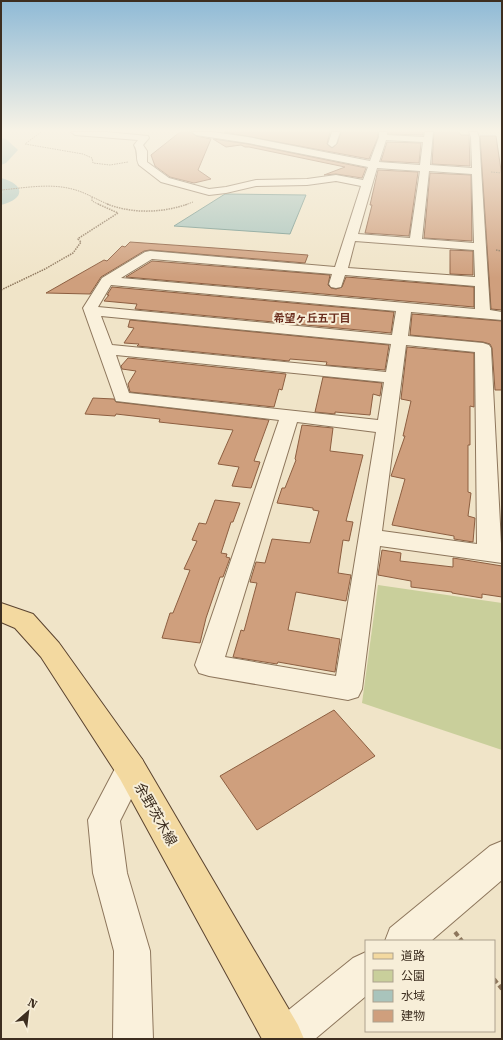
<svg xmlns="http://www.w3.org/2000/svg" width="503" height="1040" font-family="'Roboto Serif','Noto Sans JP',serif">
<rect width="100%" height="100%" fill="#f0e4c8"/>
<path fill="#c9cf9b" d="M378,585L502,603V750L362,703Z"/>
<path fill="#a9c4bc" stroke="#6f938a" d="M225,194L306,195L290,234L174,226Z"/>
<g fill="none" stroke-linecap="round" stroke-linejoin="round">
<path fill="#a9c4bc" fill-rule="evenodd" d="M1,138L6,139L18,150L6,163L1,165V152L2,150L1,149Z
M1,178C25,184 26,199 1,205V193L3,192L1,191Z"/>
</g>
<path fill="#cf9f7d" stroke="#8d5f41" d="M180,132H191L196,136L211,139L198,170L211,179L194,183L170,177L155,166L151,155Z
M224,132H330L327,144L332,148L337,144L341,132H378V137L369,159Z
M388,132H423V135L388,134Z
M434,132H459L461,135H469L470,166L432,164Z
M480,136H496L502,177V310L491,309Z
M213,139L248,144L366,168L362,178L336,174L324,175L345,167L249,147H245L241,145L226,147Z
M387,142L421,143L419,163L381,161Z
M378,170L418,172L409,236L365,233L372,205H370Z
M430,173L471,175L472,241L424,238Z
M130,242L215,248L308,255L305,263L150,250L144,251L101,277L90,294L46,293L104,260L107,261L122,246L125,247Z
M450,250L473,251V275L450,274Z
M152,261L330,275L328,285L331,288L336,289L342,287L346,277L474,287V307L126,277Z
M112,287L394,312L391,333L135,309L137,304L104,301L109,295H107Z
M412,314L502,321V390H495L492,348L490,344L483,342L410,335Z
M130,320L389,345L385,370L326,365L327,362L290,359L289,361L137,346L139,344L124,343L134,328L128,327Z
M407,347L474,353V407L470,406V445H468V492L471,493L468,516L475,518L473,542L454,539V536L392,525L405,479L391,476L405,436H403L411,401L401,399Z
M128,358L286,374L282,390L279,389L274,407L130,392L128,384L136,371L122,369L121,366Z
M323,377L382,383L380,396L373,394L370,415L335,412V414L315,412Z
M93,398L114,399L116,402L269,420L254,461L260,462L251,488L232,486L239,467L218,464L233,430L159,422L160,419L116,414L115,416L85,414Z
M302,425L333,428L330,451L363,455L346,521L353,522L349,541L343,540L338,573L351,575L346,601L296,592L288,630L340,639L335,672L278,662L277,664L233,657L241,630L244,631L257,583L250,582L256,562L265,563L272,539L310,543L319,511L313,510V508L277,503L282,488H285L296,460L295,459Z
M215,500L240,503L233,522H231L221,553L227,554L226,557L230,558L223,577H220L206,618L200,643L162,638L170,613H173L190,570L184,569L197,541L192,540L199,523L206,524Z
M382,550L401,553L400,561L453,567V558L502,566V597L482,594V598L452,593V592L411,587V581L378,575Z
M334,710L375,756L257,830L220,776Z"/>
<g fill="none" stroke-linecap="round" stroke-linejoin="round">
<defs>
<path id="minor" d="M71,132H106L148,136L149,138L143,145L147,151V162L169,178L209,189L226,187L256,180L307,179L336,175L363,180L368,167L248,143L196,135L192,132H213L248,137L370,161L379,137V132H387V135L424,137L425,132H433L430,165L472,168L471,137L469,132H477L479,137L490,310L502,312V320L411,312L408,336L483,343L489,345L491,348L502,563L380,546L362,689L358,697L348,700L209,676L199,673L195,665L279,420L116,401L83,308L102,278L145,252L150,251L335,267L361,186L336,181L307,185L256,186L226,193L209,195L161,182L139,165C135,158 139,153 134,145L138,140L75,135ZM386,140L423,142L420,165L379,162ZM377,168L420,171L410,238L358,234ZM429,171L472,174L474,243L422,239ZM355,241L474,250L475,277L348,268ZM152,259L332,274L329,284L331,287L336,288L341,287L345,275L475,286V309L121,278ZM111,285L396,311L392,335L98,307ZM101,316L391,344L386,372L112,345ZM406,345L475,352L477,544L382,531ZM116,355L384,382L378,420L129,393ZM297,422L376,432L336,676L225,657Z
M332,132H340L336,144L332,147L328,144Z
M131,755L142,759L146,769L120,821L127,873L150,951L153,1039H113L114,951L93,873L88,820L120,759Z
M502,841V880L431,941H385L390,928L490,846Z
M366,952V996L315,1039H264L270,1025L353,958Z"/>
<path id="major" d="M1,603L33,614L59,643L142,759L298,1025L304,1039H262L120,779L41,657L15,628L1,622Z"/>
</defs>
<use href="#minor" stroke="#8d765c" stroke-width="2"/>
<use href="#major" stroke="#5b4430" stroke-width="2"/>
<path stroke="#8d765c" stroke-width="1" stroke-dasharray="1.5 1" stroke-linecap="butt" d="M41,132L25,144L83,154L92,158L93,163L110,165L128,162
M491,172L502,173
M1,190C24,188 49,183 72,189C85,192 97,200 110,205
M92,197V201L100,205
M185,205L193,202"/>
<path stroke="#8d765c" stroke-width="1.5" stroke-dasharray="1.5 1" stroke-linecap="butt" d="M107,204C133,214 162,213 188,204
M496,250L502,251
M1,290L45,269L73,253L81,242L78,239L79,238L118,213L98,204"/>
<path stroke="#8d765c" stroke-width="4" stroke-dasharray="5 3" stroke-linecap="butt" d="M455,932L462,941
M494,979L502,989"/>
<use href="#minor" fill="#faf1dc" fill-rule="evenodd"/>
<use href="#major" fill="#f3d9a0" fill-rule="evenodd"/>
</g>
<linearGradient id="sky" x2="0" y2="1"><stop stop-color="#8fbad6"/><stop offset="0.47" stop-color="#f8f3e6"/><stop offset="1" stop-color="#f8f3e6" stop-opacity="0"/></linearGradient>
<rect width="503" height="278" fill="url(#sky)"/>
<g text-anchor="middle" stroke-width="4" stroke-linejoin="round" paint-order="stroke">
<g font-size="11" font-weight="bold" fill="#6b2e1e" stroke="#f7eed8">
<text x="312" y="322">希望ヶ丘五丁目</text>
</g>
<g font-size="14" fill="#3d2e20" stroke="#f7eed8">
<text transform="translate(156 814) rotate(60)" y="5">余野茨木線</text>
</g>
</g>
<rect width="503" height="1040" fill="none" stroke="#3d2e20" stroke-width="4"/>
<rect x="365" y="940" width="130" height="92" fill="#f7eed8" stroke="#ada18e"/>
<rect x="373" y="953" width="20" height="6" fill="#f3d9a0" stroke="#ada18e"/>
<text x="401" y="960" font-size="12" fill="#3d2e20">道路</text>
<rect x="373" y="970" width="20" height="12" fill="#c9cf9b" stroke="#ada18e"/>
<text x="401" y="980" font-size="12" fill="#3d2e20">公園</text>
<rect x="373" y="990" width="20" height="12" fill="#a9c4bc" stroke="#ada18e"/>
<text x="401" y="1000" font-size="12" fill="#3d2e20">水域</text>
<rect x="373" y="1010" width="20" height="12" fill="#cf9f7d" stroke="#ada18e"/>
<text x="401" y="1020" font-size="12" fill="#3d2e20">建物</text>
<g transform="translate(28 1012) rotate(28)" stroke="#f7eed8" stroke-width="3" paint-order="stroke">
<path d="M0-3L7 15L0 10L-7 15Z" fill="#3d2e20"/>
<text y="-6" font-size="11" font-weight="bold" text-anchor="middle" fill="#3d2e20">N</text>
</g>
</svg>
